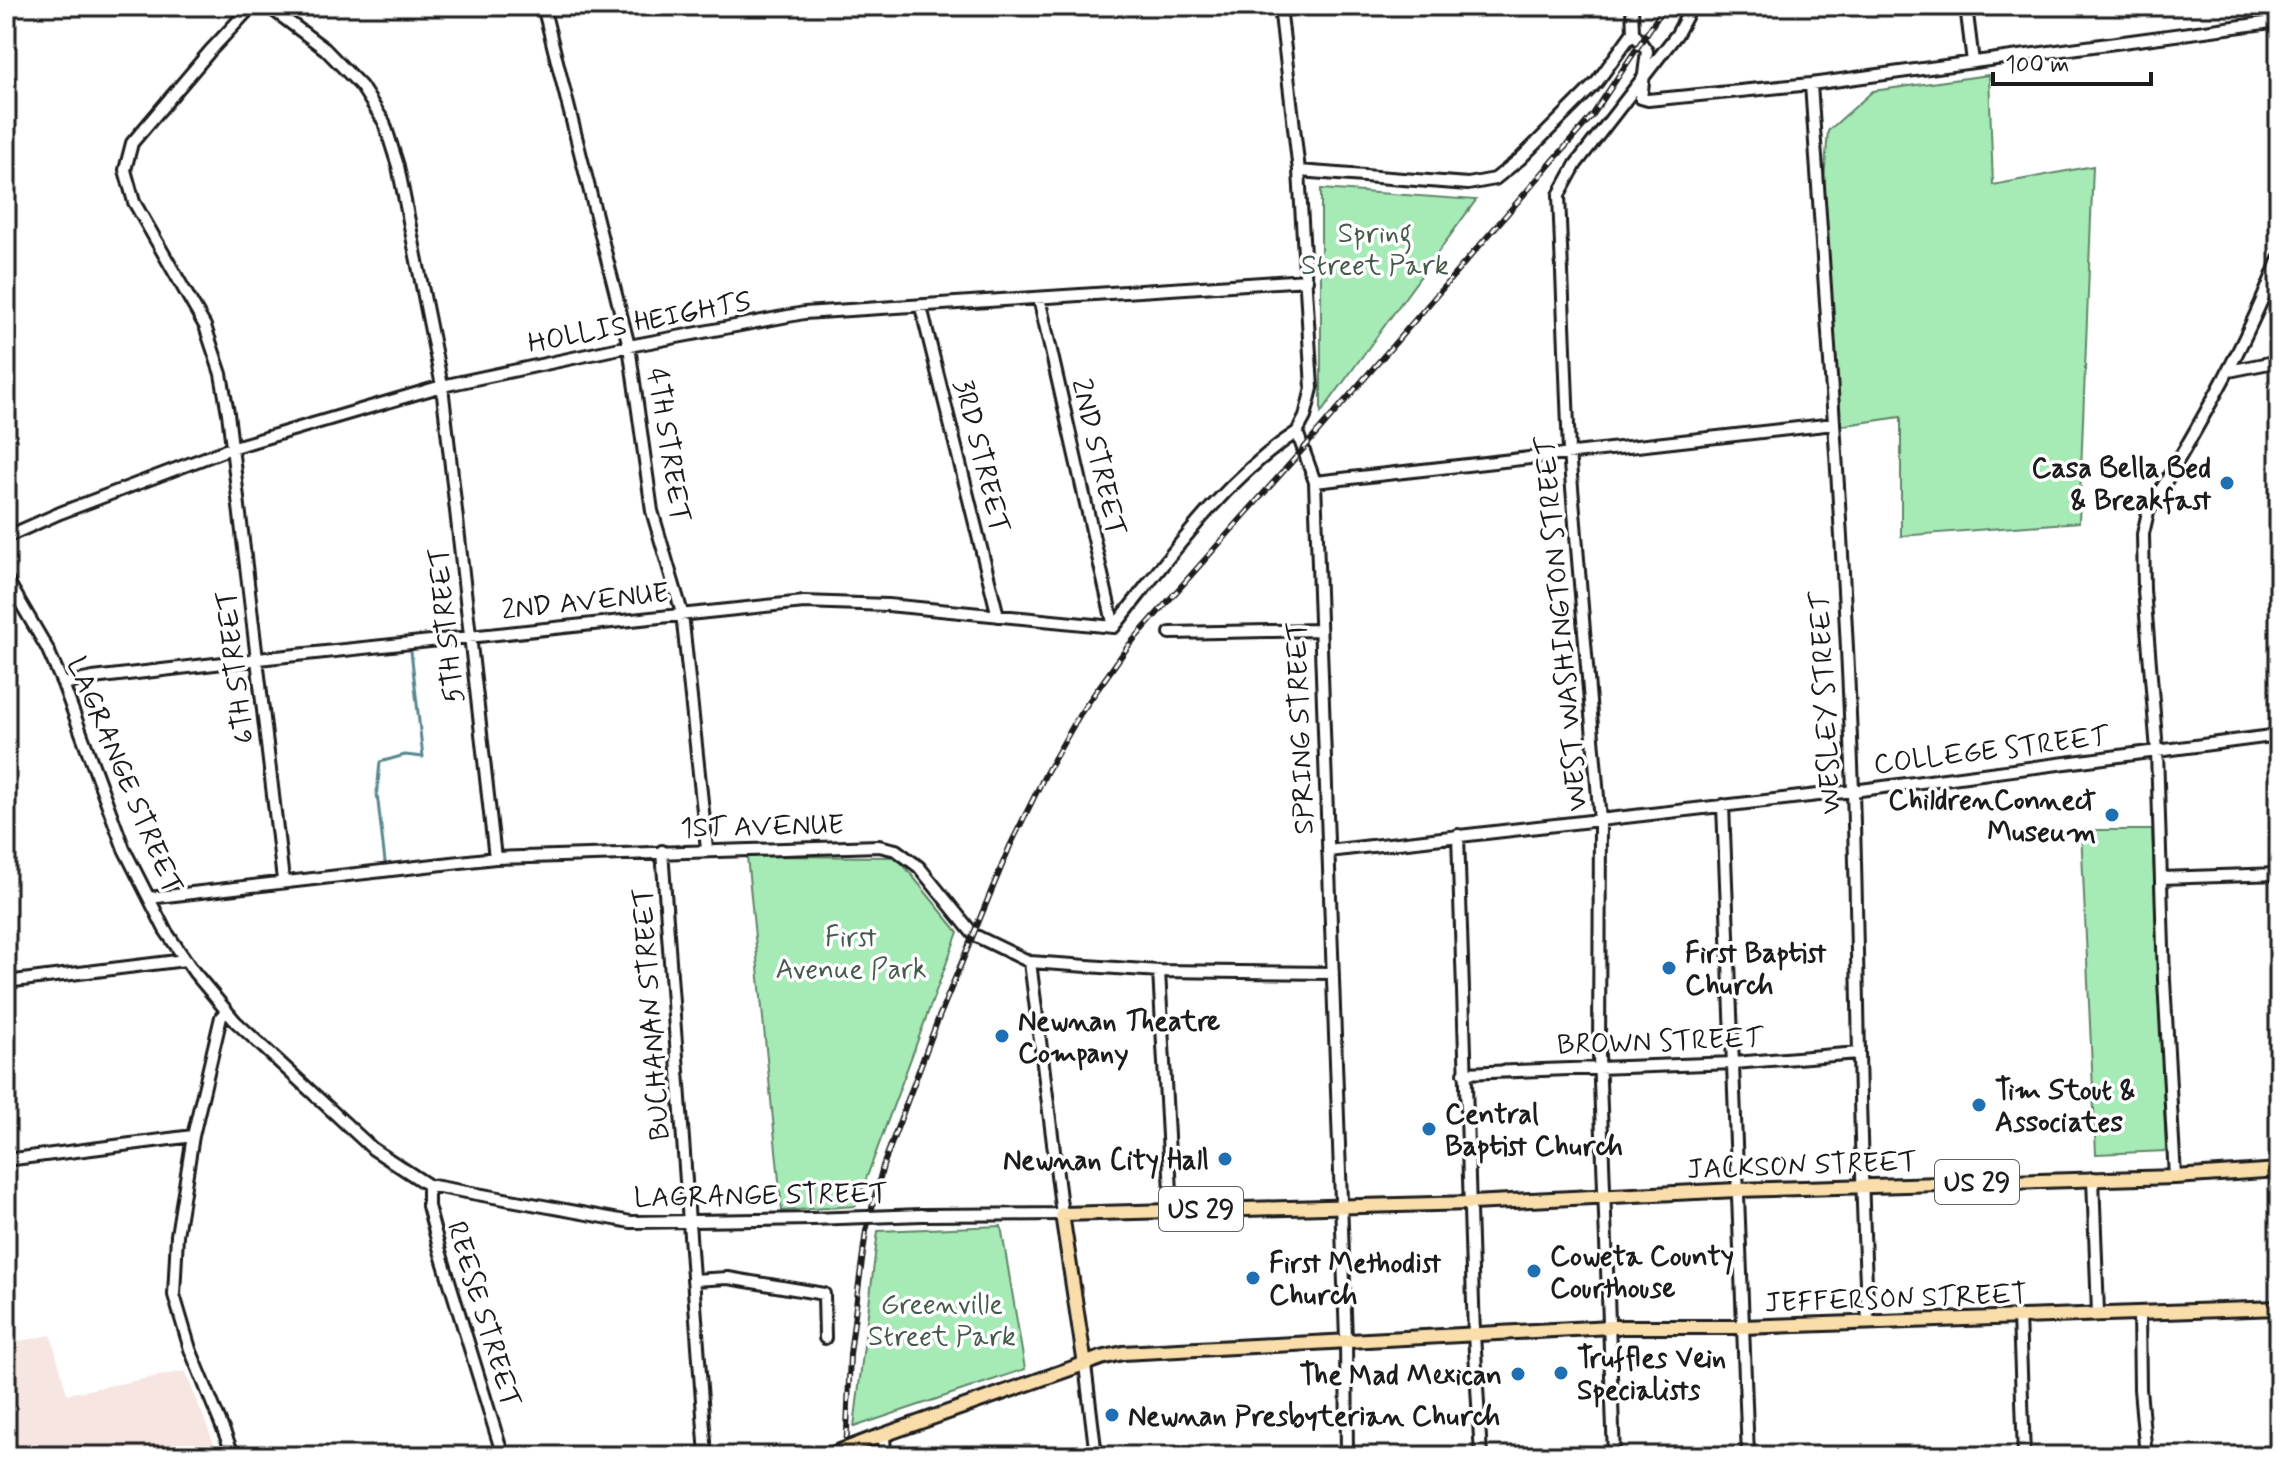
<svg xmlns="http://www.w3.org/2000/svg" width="2285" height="1462" font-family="Mynerve,sans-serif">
<rect width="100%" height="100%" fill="#fff"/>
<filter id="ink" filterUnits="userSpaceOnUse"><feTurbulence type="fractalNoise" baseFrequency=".0125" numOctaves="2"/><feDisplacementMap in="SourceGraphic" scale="16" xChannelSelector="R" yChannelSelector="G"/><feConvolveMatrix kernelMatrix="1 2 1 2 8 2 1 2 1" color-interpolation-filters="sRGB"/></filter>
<g filter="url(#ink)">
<path fill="#f6e5e1" d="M51,1335L67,1394L185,1371L219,1456H6V1344Z"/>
<path fill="#a6ebb6" stroke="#618469" stroke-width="2" d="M1989,75L1993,185L2093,166L2079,522L1901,536V417L1831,427L1822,205L1828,131L1873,91Z
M1321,189L1476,200L1321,413Z
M2081,830H2152L2166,1151L2096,1154Z
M747,856L897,857L958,932L856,1206L782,1211Z
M1001,1226L1025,1369L854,1427L878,1231Z"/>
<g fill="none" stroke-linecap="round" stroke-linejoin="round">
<path stroke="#58888f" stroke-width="3" d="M385,862L377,793L380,762L405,755L423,757L411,651"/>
<defs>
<path id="minor" d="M252,6L210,51L132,143L125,170L134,202L205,326L221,374L228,413L283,880
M268,6L325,49L361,86L384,122L398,166L442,386L495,858
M543,6L629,346L652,511L682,613L707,849
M1280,6L1299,171L1312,388L1305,417L1297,432L1315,482L1346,1339L1347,1456
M1632,6L1633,32
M1966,6L1973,62
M1633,32L1647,51L1641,98L1648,100L1811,84L2279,21
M1811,84C1827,320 1845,556 1853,792C1859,968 1858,1145 1868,1321
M1299,171L1468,184L1495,179L1520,159L1597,82L1633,32
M1039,298L1114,627
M921,307L998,616
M2229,371L2279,361
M1315,482L1834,424
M6,537L60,513L231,448L442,386L629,346L804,313L1307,280
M6,578L47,648L63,684L124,849L165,930L194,972L235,1021L373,1149L428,1185L631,1222L812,1219
M1114,627C1169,558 1223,480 1297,432
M1170,633L1319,630
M63,684L93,678L258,659L804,602L888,605L1114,627
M1723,805L1748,1456
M1458,835L1474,1334L1481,1456
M662,851L706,1456
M1328,851L1853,791L2279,735
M2161,878L2279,874
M149,898L495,858L879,846L896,850L919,867L974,935L1030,962L1159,971L1333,973
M1159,971L1172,1210
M6,982L185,960
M227,1011L221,1017L193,1136L177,1235L174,1295L190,1349L234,1456
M1464,1073L1734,1063L1858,1053
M6,1160L193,1136
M2175,1177L2164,980L2157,751L2144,590L2143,534L2148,512C2196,430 2246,347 2279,258
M2093,1178L2098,1313
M428,1185V1206L440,1251L503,1456
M922,1215L1062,1214L1030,962
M693,1280L728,1278L824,1294L825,1338
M2139,1312L2140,1389L2146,1456
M2019,1316L2024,1456
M1085,1365L1096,1456
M884,1435L885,1456
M1614,1456L1599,1055L1600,821L1569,452L1559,195L1576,164L1677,34L1692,6"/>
<path id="major" d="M1085,1365L1062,1214L1471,1203L1737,1190L2175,1177L2279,1170
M869,1440L1101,1358L1123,1353L1611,1327H1743L2279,1308"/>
</defs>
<use href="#minor" stroke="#1c1c1c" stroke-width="16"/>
<use href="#major" stroke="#1c1c1c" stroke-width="18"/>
<use href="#minor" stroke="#fff" stroke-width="10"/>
<use href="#major" stroke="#f9deab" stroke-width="12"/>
<defs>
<path id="rail" d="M846,1456L850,1354L857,1298L866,1231L883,1166L937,1022L1010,846L1046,773L1080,714L1129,645L1304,448L1592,116L1665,6"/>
</defs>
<use href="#rail" stroke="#1c1c1c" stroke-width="6"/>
<use href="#rail" stroke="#fff" stroke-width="3" stroke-dasharray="9" stroke-linecap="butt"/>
<defs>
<path id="minor-bridge" d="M812,1219L922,1215"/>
<path id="major-bridge" d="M827,1456L869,1440"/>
</defs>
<use href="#minor-bridge" stroke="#1c1c1c" stroke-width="16" stroke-linecap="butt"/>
<use href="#major-bridge" stroke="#1c1c1c" stroke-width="18" stroke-linecap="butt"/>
<use href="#minor-bridge" stroke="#fff" stroke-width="10"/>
<use href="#major-bridge" stroke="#f9deab" stroke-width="12"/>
</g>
</g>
<g fill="#1f6fb2" stroke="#fff" stroke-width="3">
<circle cx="2227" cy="483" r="8"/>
<circle cx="2112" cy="815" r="8"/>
<circle cx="1669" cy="968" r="8"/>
<circle cx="1002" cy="1036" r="8"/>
<circle cx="1979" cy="1105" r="8"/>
<circle cx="1429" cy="1129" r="8"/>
<circle cx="1225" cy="1159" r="8"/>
<circle cx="1534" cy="1271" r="8"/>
<circle cx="1253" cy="1278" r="8"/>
<circle cx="1561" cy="1373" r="8"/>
<circle cx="1518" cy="1374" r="8"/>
<circle cx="1112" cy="1415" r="8"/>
</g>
<g text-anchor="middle" stroke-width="7" stroke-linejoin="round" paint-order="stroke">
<g fill="#fff" stroke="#606060" stroke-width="2">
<rect x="1935" y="1160" width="84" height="44" rx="6"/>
<rect x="1159" y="1187" width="84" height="44" rx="6"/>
</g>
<g font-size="26" font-weight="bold" fill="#1c1c1c">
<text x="1977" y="1191">US 29</text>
<text x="1201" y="1218">US 29</text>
</g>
<g font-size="28" fill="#455a4a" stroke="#fff">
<text x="1375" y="242">Spring<tspan x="1375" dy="32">Street Park</tspan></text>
<text x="851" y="946">First<tspan x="851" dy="32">Avenue Park</tspan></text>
<text x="942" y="1313">Greenville<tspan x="942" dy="32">Street Park</tspan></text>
</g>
<g font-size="28" fill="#1c1c1c" stroke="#fff">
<text transform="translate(639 321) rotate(-11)" y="10">HOLLIS HEIGHTS</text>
<text transform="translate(670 445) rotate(81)" y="10">4TH STREET</text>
<text transform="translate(983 456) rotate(76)" y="10">3RD STREET</text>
<text transform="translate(1100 457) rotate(77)" y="10">2ND STREET</text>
<text transform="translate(585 600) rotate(-6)" y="10">2ND AVENUE</text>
<text transform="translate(1560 624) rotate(-95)" y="10">WEST WASHINGTON STREET</text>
<text transform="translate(445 625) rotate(-96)" y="10">5TH STREET</text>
<text transform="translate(234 667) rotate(-97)" y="10">6TH STREET</text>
<text transform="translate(1824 703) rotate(-93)" y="10">WESLEY STREET</text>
<text transform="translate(1299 728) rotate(-92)" y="10">SPRING STREET</text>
<text transform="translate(1991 749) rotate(-7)" y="10">COLLEGE STREET</text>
<text transform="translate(126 775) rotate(67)" y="10">LAGRANGE STREET</text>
<text transform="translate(762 825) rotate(-1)" y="10">1ST AVENUE</text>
<text transform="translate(650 1014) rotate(-94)" y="10">BUCHANAN STREET</text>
<text transform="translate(1660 1040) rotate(-2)" y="10">BROWN STREET</text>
<text transform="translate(1802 1164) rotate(-2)" y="10">JACKSON STREET</text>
<text transform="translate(761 1194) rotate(-1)" y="10">LAGRANGE STREET</text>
<text transform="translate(1896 1297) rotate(-2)" y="10">JEFFERSON STREET</text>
<text transform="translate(485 1314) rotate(73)" y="10">REESE STREET</text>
</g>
<g font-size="28" font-weight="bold" fill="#1c1c1c" stroke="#fff" text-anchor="start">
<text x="2211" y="477" text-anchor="end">Casa Bella Bed<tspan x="2211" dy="32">&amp; Breakfast</tspan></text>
<text x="2096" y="809" text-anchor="end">ChildrenConnect<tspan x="2096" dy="32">Museum</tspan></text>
<text x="1685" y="962">First Baptist<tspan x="1685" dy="32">Church</tspan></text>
<text x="1018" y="1030">Newnan Theatre<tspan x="1018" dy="32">Company</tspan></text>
<text x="1995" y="1099">Tim Stout &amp;<tspan x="1995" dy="32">Associates</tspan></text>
<text x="1445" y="1123">Central<tspan x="1445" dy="32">Baptist Church</tspan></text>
<text x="1209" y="1169" text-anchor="end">Newnan City Hall</text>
<text x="1550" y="1265">Coweta County<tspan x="1550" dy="32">Courthouse</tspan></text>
<text x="1269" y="1272">First Methodist<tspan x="1269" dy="32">Church</tspan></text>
<text x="1577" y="1367">Truffles Vein<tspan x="1577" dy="32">Specialists</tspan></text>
<text x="1502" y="1384" text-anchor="end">The Mad Mexican</text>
<text x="1128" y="1425">Newnan Presbyterian Church</text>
</g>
</g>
<rect width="2285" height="1462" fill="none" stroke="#fff" stroke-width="32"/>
<rect x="16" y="16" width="2253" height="1430" fill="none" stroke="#1c1c1c" stroke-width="3" filter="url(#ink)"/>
<path d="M1993 72v12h158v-12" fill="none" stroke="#1c1c1c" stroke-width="4"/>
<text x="2005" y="72" font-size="24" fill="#1c1c1c" stroke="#ffffff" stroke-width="6" paint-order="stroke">100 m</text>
</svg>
